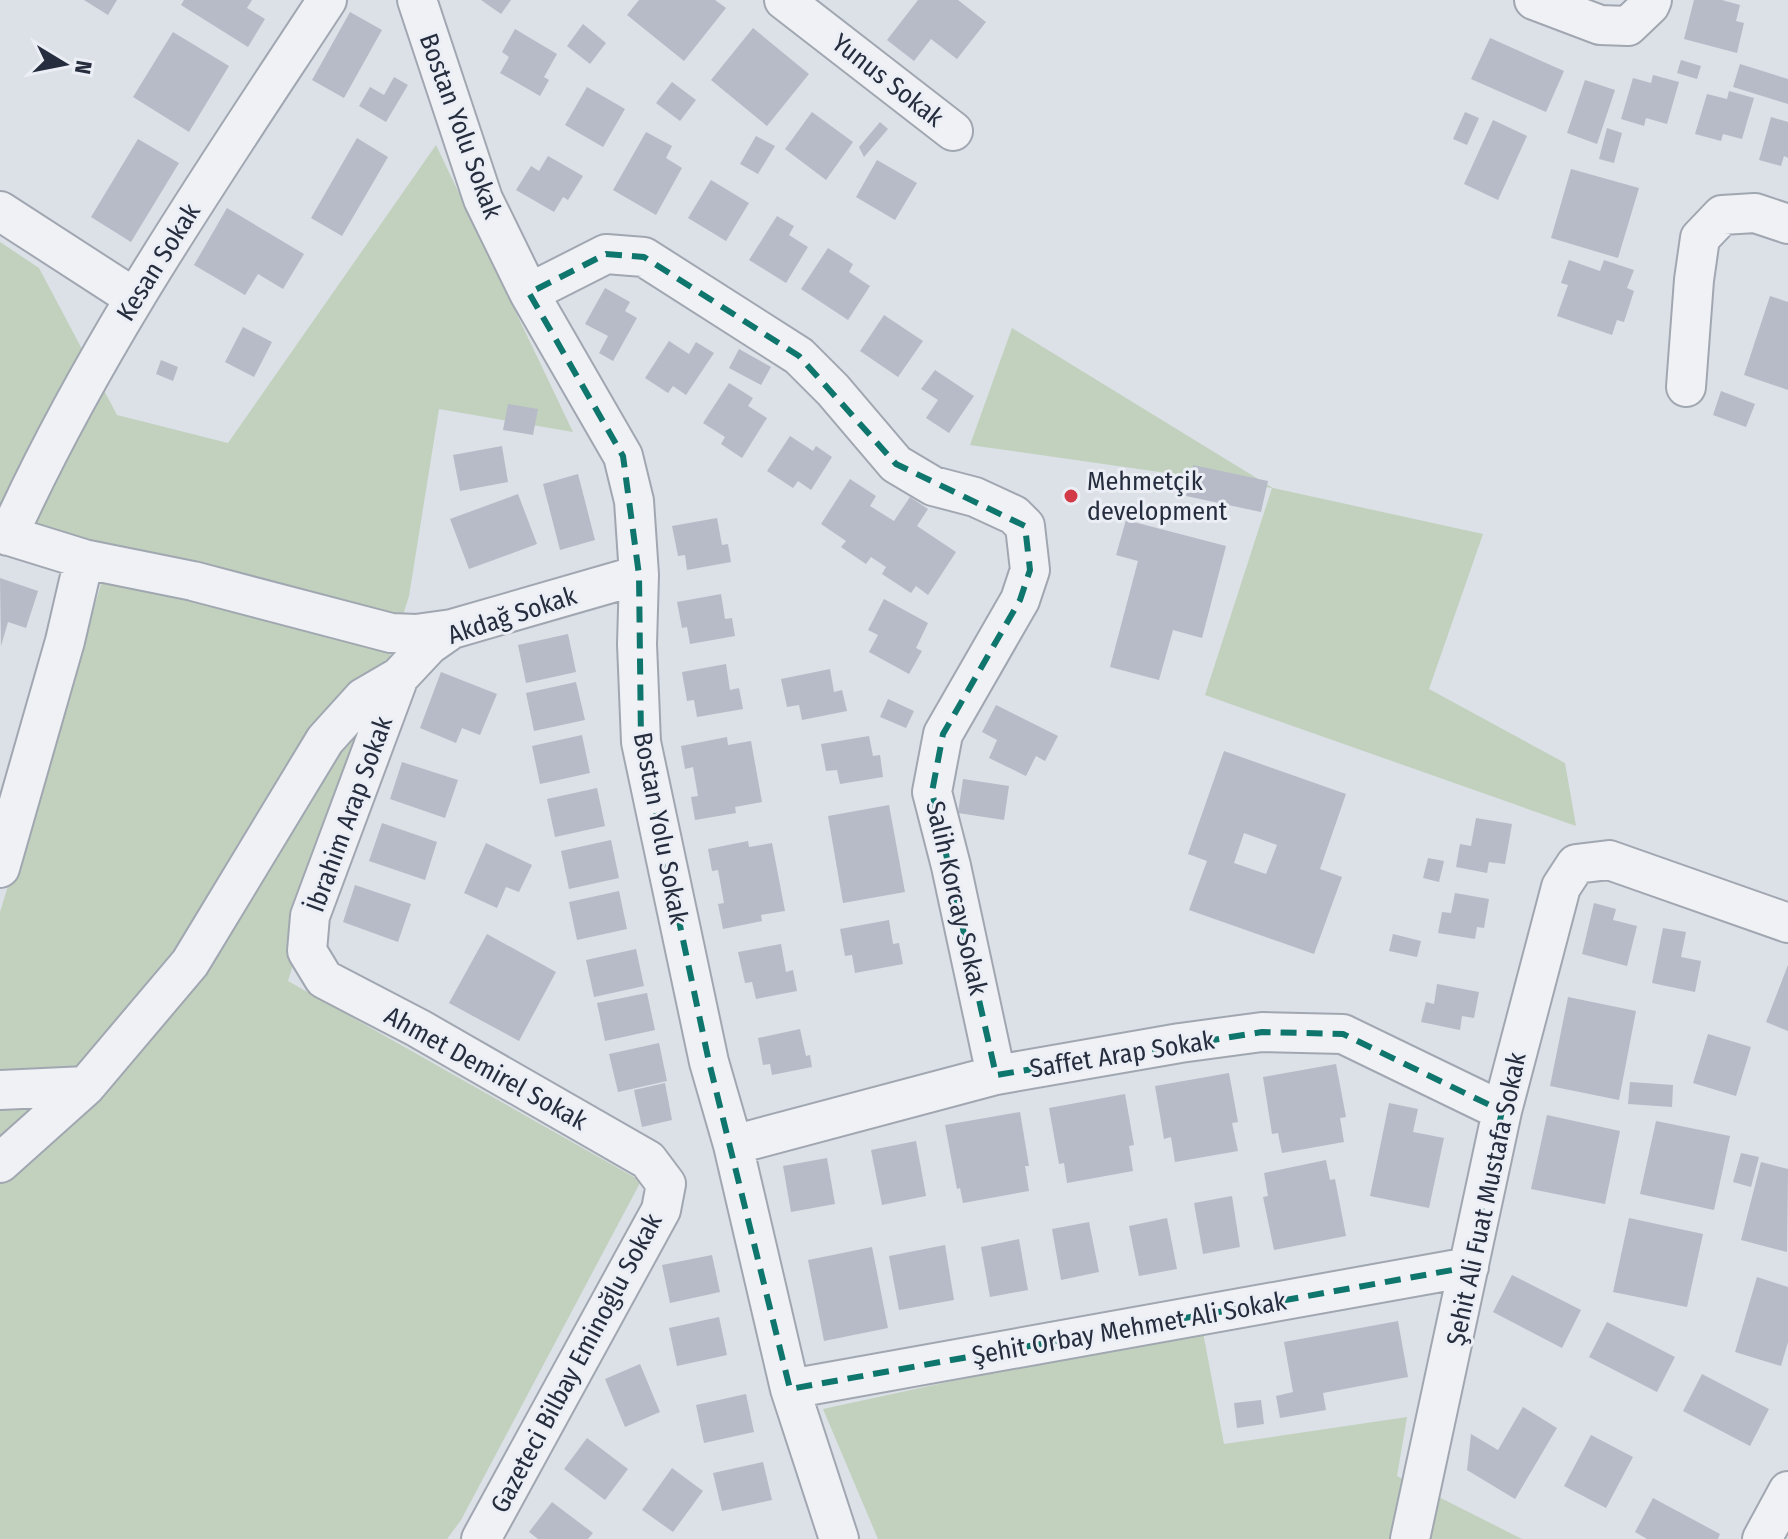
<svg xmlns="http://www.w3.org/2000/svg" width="1788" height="1539" font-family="'Fira Sans Condensed',sans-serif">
<rect width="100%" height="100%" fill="#dce0e7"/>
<path fill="#c1d1bd" d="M436,145L573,432L439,409L409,596L288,981L641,1181L461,1520L447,1539H0V912L103,578L0,545V242L39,268L117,415L228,443Z
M1012,328L1273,488L1483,534L1429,689L1565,763L1576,826L1205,695L1272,488L970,445Z
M1202,1327L1224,1444L1407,1417L1397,1476L1522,1539H878L823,1409Z"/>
<path fill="#b6bbc7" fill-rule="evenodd" d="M84,0H117L108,15Z
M184,0H252L247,8L265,19L248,47L181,5Z
M481,0H511L501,14Z
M639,0H715L726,8L684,61L627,15Z
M918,0H958L986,22L957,59L931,39L914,61L887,40Z
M1694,0H1722L1740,5L1736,21L1744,23L1737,53L1684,39Z
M350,12L382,30L344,98L312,80Z
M583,24L606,43L590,64L567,46Z
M753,28L809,74L767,126L711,80Z
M515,29L557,54L544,77L549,80L540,96L500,73L509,57L502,52Z
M173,32L229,66L189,132L133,97Z
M1490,38L1564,71L1546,112L1471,79Z
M1681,60L1701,66L1697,79L1677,73Z
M1740,64L1788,79V104L1733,87Z
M1653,75L1679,82L1667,124L1646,118L1644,126L1621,119L1633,78L1651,83Z
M394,77L408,85L386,122L359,106L370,87L384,95Z
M1585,80L1615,90L1597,144L1567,133Z
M672,82L696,100L680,121L656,103Z
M587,87L625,109L603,147L565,125Z
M1729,91L1754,98L1742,139L1723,134L1721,141L1695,134L1707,94L1727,99Z
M812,112L853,142L826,180L785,149Z
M1465,112L1479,118L1467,145L1453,139Z
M1771,117L1788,122V158L1784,156L1781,166L1759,160Z
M1493,120L1527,136L1498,200L1464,184Z
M880,122L888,129L864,157L859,147Z
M1607,128L1622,133L1614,163L1599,159Z
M646,132L672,146L666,158L682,168L656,215L613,190Z
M756,136L775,146L758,174L740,164Z
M357,138L388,157L342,236L311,218Z
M138,139L179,163L131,242L91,217Z
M548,156L583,176L568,200L563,197L554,212L516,190L531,166L539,171Z
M877,160L917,183L895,220L856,197Z
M1571,169L1639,188L1618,258L1551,238Z
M711,180L749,203L726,241L688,218Z
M227,208L304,254L283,289L258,274L245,295L194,265Z
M777,216L794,226L789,235L808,247L786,283L749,260Z
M828,248L853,264L849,272L870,286L848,320L801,289Z
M1569,260L1600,271L1604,260L1634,270L1627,288L1634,291L1624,322L1617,320L1612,335L1557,316L1568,285L1561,283Z
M605,288L630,302L625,311L637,318L613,361L599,353L608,336L585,324Z
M1770,296L1788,302V390L1744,375Z
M884,315L923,341L898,377L860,351Z
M243,327L272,342L254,377L225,362Z
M669,341L689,354L696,342L714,353L686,395L673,386L668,393L645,378Z
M739,349L771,367L761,385L729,368Z
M161,360L178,367L173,381L156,374Z
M935,370L974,396L949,433L926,418L938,400L921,389Z
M729,383L753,398L748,406L767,418L742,458L721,444L725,437L703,423Z
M1721,391L1755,404L1746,427L1713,415Z
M508,404L538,409L533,435L503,430Z
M790,436L813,451L816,446L832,457L811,490L798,481L793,488L767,471Z
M502,446L508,482L460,491L453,455Z
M1193,465L1268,481L1261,512L1186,496Z
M578,474L595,540L560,550L543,484Z
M850,479L876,496L870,506L894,521L910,497L928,509L917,526L956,552L928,595L916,586L911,593L882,574L886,567L871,557L866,564L841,547L846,541L821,524Z
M518,494L537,544L469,569L450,519Z
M717,518L722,545L728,544L731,562L687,570L685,555L678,556L672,526Z
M1126,520L1226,546L1202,638L1173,630L1159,680L1110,667L1138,561L1116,555Z
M0,578L38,591L26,628L8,622L1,646Z
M721,594L725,619L732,618L735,636L690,644L687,627L682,628L677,602Z
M884,599L928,623L916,648L922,651L909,674L869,652L878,635L868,630Z
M568,634L576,672L526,683L518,645Z
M726,664L730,690L739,688L743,709L697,717L694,700L687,701L682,672Z
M830,669L834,692L842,690L847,711L802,720L799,705L787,707L781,679Z
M441,672L497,694L480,735L462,728L456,743L420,728Z
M576,682L585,720L534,731L526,693Z
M888,699L914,711L906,728L880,717Z
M996,705L1058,736L1045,761L1036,756L1026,776L989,758L997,740L982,732Z
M582,735L590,773L540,784L532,746Z
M869,736L873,756L880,755L883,777L840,784L837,770L826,771L821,744Z
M727,737L728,745L751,741L762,802L735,807L736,813L695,820L691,797L698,796L693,767L685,769L681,746Z
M1224,751L1346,794L1320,869L1342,877L1314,954L1189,910L1207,861L1188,854ZM1244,833L1277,845L1266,874L1234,863Z
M402,762L458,780L445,818L390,799Z
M963,779L1009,786L1004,820L958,813Z
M597,788L605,826L555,837L547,799Z
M889,805L905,892L843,903L828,816Z
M1476,818L1512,824L1505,864L1489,862L1487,873L1456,867L1460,844L1471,846Z
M382,823L437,842L425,880L369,861Z
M611,840L619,878L569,889L561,851Z
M748,841L749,847L772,843L785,911L761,915L762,921L723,929L718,904L724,903L718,870L712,871L708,849Z
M486,843L532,865L519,892L506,887L497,908L464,893Z
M1428,858L1444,861L1439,882L1423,878Z
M355,885L411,904L398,942L343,922Z
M619,891L627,929L577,940L569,902Z
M1455,893L1489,899L1484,928L1477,927L1475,939L1438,933L1442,912L1451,913Z
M1594,903L1616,909L1613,920L1637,926L1627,966L1582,954Z
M889,920L893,944L899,943L903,964L855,973L852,955L845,956L840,929Z
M1663,928L1686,932L1681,957L1701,961L1695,992L1652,983Z
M487,934L556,972L519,1041L449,1003Z
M1393,934L1421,941L1417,957L1389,951Z
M781,944L786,972L793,970L797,991L756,999L752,982L745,983L738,952Z
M636,949L644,986L594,997L586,960Z
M1788,965V1031L1766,1022Z
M1437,984L1479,992L1474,1018L1462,1016L1460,1030L1421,1022L1426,1002L1434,1004Z
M647,993L655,1030L605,1041L597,1003Z
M1568,997L1636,1011L1619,1100L1550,1086Z
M800,1029L806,1056L810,1055L812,1067L772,1075L770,1064L763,1065L758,1038Z
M1708,1034L1751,1047L1736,1096L1693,1083Z
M659,1043L667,1081L618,1092L609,1054Z
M1336,1064L1346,1117L1340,1118L1344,1142L1282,1153L1278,1133L1272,1134L1263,1077Z
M1229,1073L1238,1122L1232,1123L1238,1151L1175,1162L1171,1137L1164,1139L1155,1086Z
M1630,1082L1673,1085L1672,1107L1628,1104Z
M665,1083L672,1120L642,1127L634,1090Z
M1125,1094L1134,1145L1129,1146L1133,1171L1067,1183L1064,1163L1059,1164L1049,1108Z
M1389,1103L1418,1109L1413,1132L1444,1138L1429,1208L1370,1196Z
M1020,1112L1029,1166H1025L1029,1191L963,1203L960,1188L957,1189L945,1125Z
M1547,1115L1620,1131L1605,1204L1531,1189Z
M1656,1121L1730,1136L1714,1210L1640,1194Z
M916,1141L926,1196L882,1205L871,1150Z
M1741,1153L1759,1157L1751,1187L1733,1182Z
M827,1158L835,1204L791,1212L783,1166Z
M1326,1160L1330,1180L1335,1179L1346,1236L1274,1250L1263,1197L1268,1196L1264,1173Z
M1761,1162L1788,1169L1787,1252L1741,1240Z
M1232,1196L1240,1247L1203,1254L1194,1203Z
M1167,1218L1177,1269L1139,1276L1129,1226Z
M1629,1218L1703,1234L1687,1307L1613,1292Z
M1089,1222L1099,1272L1061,1280L1052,1229Z
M1019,1239L1028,1290L990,1297L981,1247Z
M945,1245L954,1300L899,1310L889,1256Z
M872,1247L888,1328L824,1341L808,1260Z
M712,1255L720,1292L670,1303L662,1265Z
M1512,1275L1581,1310L1562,1348L1493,1312Z
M1757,1277L1788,1287V1342L1781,1366L1735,1352Z
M719,1317L727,1355L677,1366L669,1328Z
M1398,1321L1408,1377L1323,1393L1326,1410L1280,1418L1276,1396L1293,1392L1284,1342Z
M1607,1322L1675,1357L1657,1392L1589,1357Z
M640,1364L660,1412L625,1427L605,1379Z
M1702,1374L1769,1409L1750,1446L1683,1411Z
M746,1394L754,1432L704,1443L696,1405Z
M1261,1400L1264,1424L1237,1428L1234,1403Z
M1523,1407L1557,1428L1515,1499L1467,1470L1471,1434L1498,1450Z
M1591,1435L1633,1457L1606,1508L1564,1486Z
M587,1438L628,1469L605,1500L564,1469Z
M763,1462L772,1500L722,1511L713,1473Z
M672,1468L703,1491L673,1532L642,1510Z
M1653,1498L1720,1534L1718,1539H1647L1635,1532Z
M552,1502L593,1533L588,1539H538L529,1532Z"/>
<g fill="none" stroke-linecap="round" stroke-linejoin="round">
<defs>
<path id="minor" d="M417,0L483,199L529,293L623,456L634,501L639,575L637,644L641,742L709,1062L733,1145L790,1389L839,1539
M784,0L953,131
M1534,0L1600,25L1628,26L1650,5L1652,0
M0,211L133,297
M529,293L606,254L644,257L799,356L833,390L896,464L933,486L975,497L1014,515L1025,526L1030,570L1020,600L943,734L932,792L951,866L996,1075
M1686,387L1694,280L1700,238L1722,215L1755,213L1788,224
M0,533L84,559L193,581L391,633L416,634L452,629
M8,536C94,346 213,174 327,0
M399,677L310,916L307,951L324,979L418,1028L648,1160L666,1184L661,1210L481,1539
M0,868L65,641L84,559
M0,1090L86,1086
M733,1145L996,1075L1180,1043L1262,1032L1343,1034L1502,1111
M0,1163L86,1086L190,963L325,740L363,698L399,677L429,645L452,629L639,575
M790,1389L1469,1267
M1410,1539L1502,1111L1561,887L1576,864L1609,860L1788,923
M1762,1539L1788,1491"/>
</defs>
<use href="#minor" stroke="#a1a7b1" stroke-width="42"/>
<use href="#minor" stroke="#eff1f5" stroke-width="38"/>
</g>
<path fill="none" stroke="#0f766e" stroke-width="6" stroke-dasharray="16 10" stroke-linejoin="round" d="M606,254L644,257L799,356L896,464L1025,526L1030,570L1020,600L943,734L932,792L996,1075L1262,1032L1343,1034L1502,1111L1469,1267L790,1389L709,1062L641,742L639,575L623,456L529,293Z"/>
<circle fill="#d33a48" stroke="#ebeff5" stroke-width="3" cx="1071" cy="496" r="8"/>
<g text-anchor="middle" stroke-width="6" stroke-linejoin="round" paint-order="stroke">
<g font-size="26" fill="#252d3e" stroke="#ebeff5">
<text transform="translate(888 80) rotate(38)" y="9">Yunus Sokak</text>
<text transform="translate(461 126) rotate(70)" y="9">Bostan Yolu Sokak</text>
<text transform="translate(158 262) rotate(-58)" y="9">Kesan Sokak</text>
<text transform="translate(512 615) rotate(-18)" y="9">Akdağ Sokak</text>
<text transform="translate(349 814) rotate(-70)" y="9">İbrahim Arap Sokak</text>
<text transform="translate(661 828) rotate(79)" y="9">Bostan Yolu Sokak</text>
<text transform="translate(957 898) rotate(77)" y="9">Salih Korcay Sokak</text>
<text transform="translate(1122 1054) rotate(-9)" y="9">Saffet Arap Sokak</text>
<text transform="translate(486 1068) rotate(29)" y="9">Ahmet Demirel Sokak</text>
<text transform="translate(1486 1199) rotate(-78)" y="9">Şehit Ali Fuat Mustafa Sokak</text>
<text transform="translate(1129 1328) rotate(-10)" y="9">Şehit Orbay Mehmet Ali Sokak</text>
<text transform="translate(576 1363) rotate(-62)" y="9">Gazeteci Bilbay Eminoğlu Sokak</text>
</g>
<g font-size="26" fill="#252d3e" stroke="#ebeff5" text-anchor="start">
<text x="1087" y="490">Mehmetçik<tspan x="1087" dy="30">development</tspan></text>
</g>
</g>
<g transform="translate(64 64) rotate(100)" stroke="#ebeff5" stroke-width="6" paint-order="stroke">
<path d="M0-6L14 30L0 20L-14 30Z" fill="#252d3e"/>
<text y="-12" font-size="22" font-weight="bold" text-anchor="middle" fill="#252d3e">N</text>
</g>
</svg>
